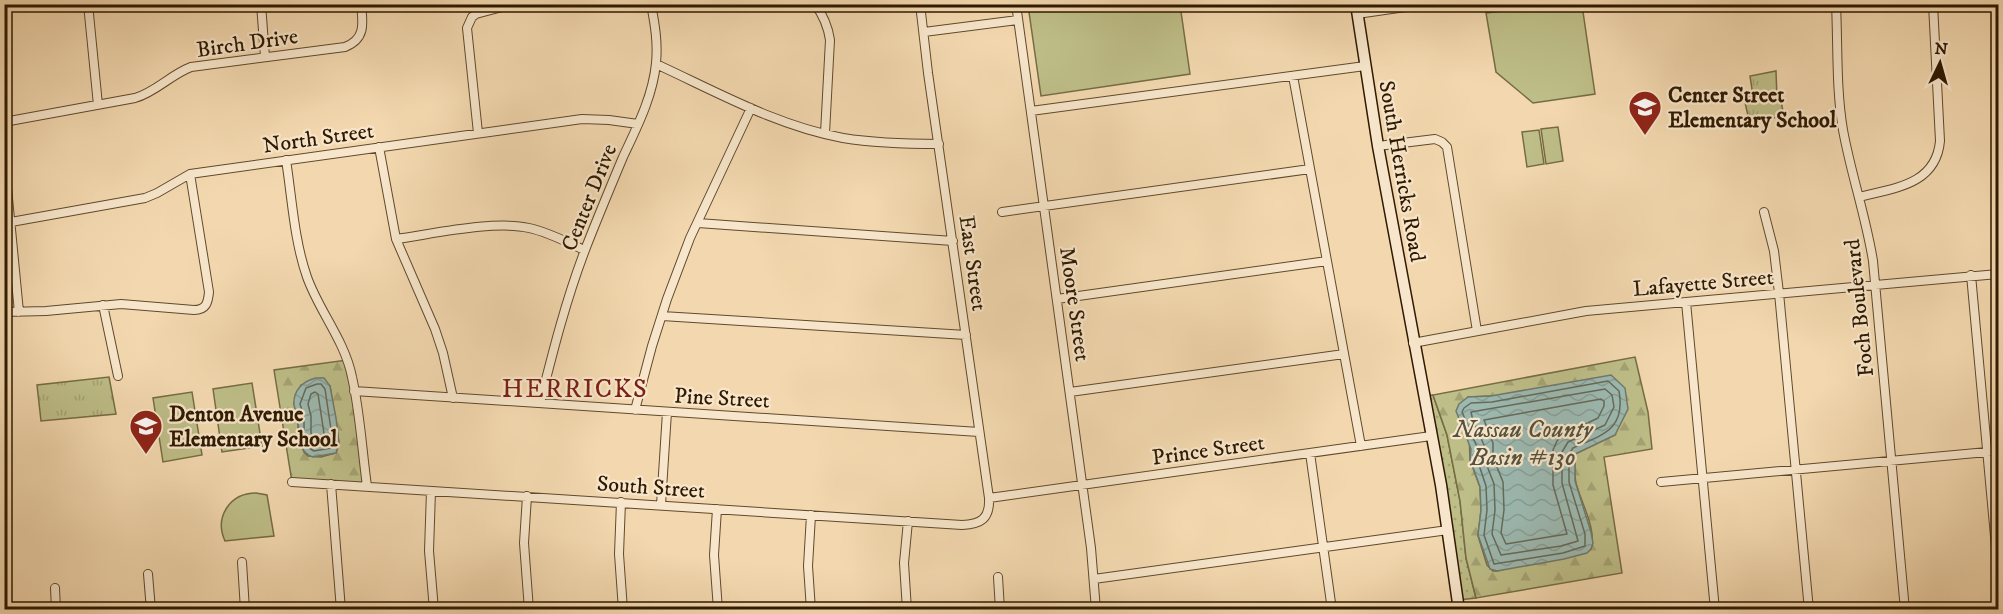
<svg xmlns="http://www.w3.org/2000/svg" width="2003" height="614" font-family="'IM FELL DW Pica',serif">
<defs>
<pattern id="grass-dots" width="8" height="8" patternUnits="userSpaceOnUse" patternTransform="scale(1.5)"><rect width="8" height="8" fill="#bebe88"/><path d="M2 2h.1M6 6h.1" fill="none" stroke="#a4a374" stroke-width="1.8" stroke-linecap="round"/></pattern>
<pattern id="forest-firs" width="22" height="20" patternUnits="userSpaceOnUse" patternTransform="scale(1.5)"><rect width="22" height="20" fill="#bebe88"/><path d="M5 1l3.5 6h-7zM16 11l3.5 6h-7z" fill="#a4a374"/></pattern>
<pattern id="park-tufts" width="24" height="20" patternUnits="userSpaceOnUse" patternTransform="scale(1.5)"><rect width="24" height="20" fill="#bebe88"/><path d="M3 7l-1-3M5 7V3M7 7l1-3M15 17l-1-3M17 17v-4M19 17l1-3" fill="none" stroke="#a4a374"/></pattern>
<pattern id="water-waves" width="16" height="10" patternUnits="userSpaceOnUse" patternTransform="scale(1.5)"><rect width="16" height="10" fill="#9cb9b1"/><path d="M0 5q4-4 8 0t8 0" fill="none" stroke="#879e96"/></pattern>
</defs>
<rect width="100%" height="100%" fill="#f3d8af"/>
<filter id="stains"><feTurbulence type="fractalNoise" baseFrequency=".00333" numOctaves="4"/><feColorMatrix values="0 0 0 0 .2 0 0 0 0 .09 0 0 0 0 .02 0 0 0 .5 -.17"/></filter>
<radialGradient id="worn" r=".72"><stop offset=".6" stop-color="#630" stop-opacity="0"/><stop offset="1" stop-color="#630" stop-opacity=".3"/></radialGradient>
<path fill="url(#grass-dots)" stroke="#766c44" stroke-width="1.5" d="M1433,395L1447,435L1460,501L1466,558L1476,598L1458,600L1424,396Z"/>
<path fill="url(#forest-firs)" stroke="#766c44" stroke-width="1.5" fill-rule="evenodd" d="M1635,357L1648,412L1652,449L1604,457L1622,573L1476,598L1466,558L1460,501L1447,435L1433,395ZM1491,396L1615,435L1575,454C1575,463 1574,474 1576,483C1581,503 1597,529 1591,549L1497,571H1493L1487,565L1478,536L1481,510L1480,487L1470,460L1468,397Z
M347,360L367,486L292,482L274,370ZM301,385L330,386L339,443L336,453L321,457L308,456L304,452L298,436V417L294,403Z"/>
<path fill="url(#park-tufts)" stroke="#766c44" stroke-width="1.5" d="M1776,71L1777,98L1781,101L1784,117L1749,120L1744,98L1753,96L1750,76Z
M109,377L116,414L41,421L37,385Z"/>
<path fill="#bebe88" stroke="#766c44" stroke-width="1.5" d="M1560,4L1582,5L1595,94L1533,103L1496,72L1486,13Z
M1028,5H1180L1190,74L1041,96Z
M1558,127L1563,161L1546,164L1541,129Z
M1539,130L1544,164L1527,167L1522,132Z
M252,383L262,446L222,452L213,389Z
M192,392L202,455L163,462L153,398Z
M256,493L267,495L274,536L225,541C214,517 230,493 256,493Z"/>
<path fill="url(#water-waves)" stroke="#70796a" stroke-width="1.5" d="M1611,375L1625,388L1628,409L1615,435L1575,454V481L1591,532L1593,543L1591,549L1587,553L1564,559L1497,571L1490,569L1478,535L1481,510L1480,487L1470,459L1471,449L1456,411L1459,404L1468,397L1491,396Z
M316,378H324L330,386L336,418L339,443L336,453L313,457C297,452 299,433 298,419C297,414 295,410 294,405C293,390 303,381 316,378Z"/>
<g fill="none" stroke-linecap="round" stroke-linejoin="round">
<path stroke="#666958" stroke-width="1.5" d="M1608,381L1619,391C1626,430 1602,435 1573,448L1569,454V482L1585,534V546L1563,553L1494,564L1484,535L1487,510L1486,486L1477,459V447L1462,412L1464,408L1471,403L1492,402Z
M317,384H321L325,389L333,443L331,448L314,451L309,448L304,434V417L300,404L306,388Z
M1605,389L1612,395L1614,407L1605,425L1568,442L1562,452V483L1578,541L1561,546L1501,555L1492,534L1495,510L1494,484L1484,458V445L1473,421L1471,412Z
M315,392L318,394L325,440L323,442H315L311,433V416L308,404L311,394Z
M1601,399L1604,401V406L1598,418L1563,435L1557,441L1553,450V485L1567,534L1506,544L1501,533L1504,510L1503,482L1493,457V443L1484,420Z"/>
<defs>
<path id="street" d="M88,4L98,105
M261,4L265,57
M815,4C823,15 828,26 830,40L825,133
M1016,4L1091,548L1096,610
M1836,4C1838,46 1836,89 1843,130C1851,174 1866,217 1873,261L1905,610
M1357,14L1426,4
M924,32L1018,20
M656,64C717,92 777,126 843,138C874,143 908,144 939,144
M1293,76L1361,446
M1031,111L1365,66
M4,122L135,98C156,92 170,75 191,67L345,47C366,39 363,23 361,4
M478,133L467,28L472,17L476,14L513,4
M1378,146L1435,139L1442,142L1447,147L1477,331
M379,147L396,239L435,329L443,353L453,398
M4,157L19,312
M286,160C292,198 294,240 307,277C319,311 345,341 352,377C360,412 362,450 367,486
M1859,197C1894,188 1936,185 1940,141L1933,4
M1002,212L1310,169
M1764,212L1774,251L1779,293L1809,610
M11,222L145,198L157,193L190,174L582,119L609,120L638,124
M698,223L953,241
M396,239C433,234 494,220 529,228C548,232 567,242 584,250
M1971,275L1998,569
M1057,299L1327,261
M1686,302L1715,610
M103,305L118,376
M4,312L46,311L121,304L194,310C206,310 208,303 209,292L190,174
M662,316L966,335
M1413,343L1586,311L1998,274
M354,391L979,432
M1070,392L1344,354
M540,403C553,351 566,300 585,250C597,219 610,188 623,157C637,127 653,96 656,63C658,43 655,25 651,4
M635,410L652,346L667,299L690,238L751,108
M1310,453L1332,610
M292,482L962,525C981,524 990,519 989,498L928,73L920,4
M1661,482L1998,451
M331,484L341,610
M431,491L429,551L434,610
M527,496L524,543L529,610
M989,498L1431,436
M621,502L619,554L623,610
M661,505L667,412
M717,509L714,555L718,610
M811,515L808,566L811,610
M242,562L245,610
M148,574L151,610
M998,577L1000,610
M1094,579L1448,530
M55,588L56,610
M907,610L904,563L908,521"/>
<path id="secondary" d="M1356,4L1378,146L1441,485L1459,610"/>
</defs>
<use href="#street" stroke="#60492c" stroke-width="10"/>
<use href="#secondary" stroke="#2f1900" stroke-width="13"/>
<use href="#street" stroke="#f7e6cb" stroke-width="8"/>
<use href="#secondary" stroke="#f7e6cb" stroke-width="10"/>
</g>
<defs>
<symbol id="school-pin" viewBox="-11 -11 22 30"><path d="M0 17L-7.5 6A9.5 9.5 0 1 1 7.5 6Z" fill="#8f2418" stroke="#f7e6cb"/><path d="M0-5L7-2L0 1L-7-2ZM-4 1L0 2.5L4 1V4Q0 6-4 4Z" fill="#fff"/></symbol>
</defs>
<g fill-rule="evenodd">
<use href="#school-pin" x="1626" y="88" width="38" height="52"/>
<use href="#school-pin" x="127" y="407" width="38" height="52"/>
</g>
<g text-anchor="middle" stroke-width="4.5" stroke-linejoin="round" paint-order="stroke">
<g font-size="22" fill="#2f1900" stroke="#f7e6cb">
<text transform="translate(247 42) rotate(-8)" y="8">Birch Drive</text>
<text transform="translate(318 137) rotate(-8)" y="8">North Street</text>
<text transform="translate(1403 171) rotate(80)" y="8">South Herricks Road</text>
<text transform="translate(588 197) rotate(-68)" y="8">Center Drive</text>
<text transform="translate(974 263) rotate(82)" y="8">East Street</text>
<text transform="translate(1703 282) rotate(-5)" y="8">Lafayette Street</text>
<text transform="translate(1076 304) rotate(82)" y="8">Moore Street</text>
<text transform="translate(1858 308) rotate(-96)" y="8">Foch Boulevard</text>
<text transform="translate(722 397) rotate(3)" y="8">Pine Street</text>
<text transform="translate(1208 449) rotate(-8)" y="8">Prince Street</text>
<text transform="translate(651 486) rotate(4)" y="8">South Street</text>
</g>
<g font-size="22" font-weight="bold" fill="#2f1900" stroke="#f7e6cb" text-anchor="start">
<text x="1668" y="102">Center Street<tspan x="1668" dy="25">Elementary School</tspan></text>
<text x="169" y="421">Denton Avenue<tspan x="169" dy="25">Elementary School</tspan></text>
</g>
<g font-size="24" font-style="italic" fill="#55513e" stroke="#f7e6cb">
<text x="1523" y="437">Nassau County<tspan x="1523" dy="28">Basin #130</tspan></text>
</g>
<g font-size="26" letter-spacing="1.5" fill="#7a1f14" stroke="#f7e6cb">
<text x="575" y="397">HERRICKS</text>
</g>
</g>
<rect width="2003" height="614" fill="none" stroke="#f3d8af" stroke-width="24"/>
<rect x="6" y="6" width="1991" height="602" fill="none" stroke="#2f1900" stroke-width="3"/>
<rect x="12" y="12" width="1979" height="590" fill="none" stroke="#2f1900" stroke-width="1.5"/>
<g transform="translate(1940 63) rotate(5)" stroke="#f7e6cb" stroke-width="4.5" paint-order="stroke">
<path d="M0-4.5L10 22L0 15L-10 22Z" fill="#2f1900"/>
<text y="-9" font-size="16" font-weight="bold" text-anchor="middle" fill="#2f1900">N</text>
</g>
<rect width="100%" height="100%" filter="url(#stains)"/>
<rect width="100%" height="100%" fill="url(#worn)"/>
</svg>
